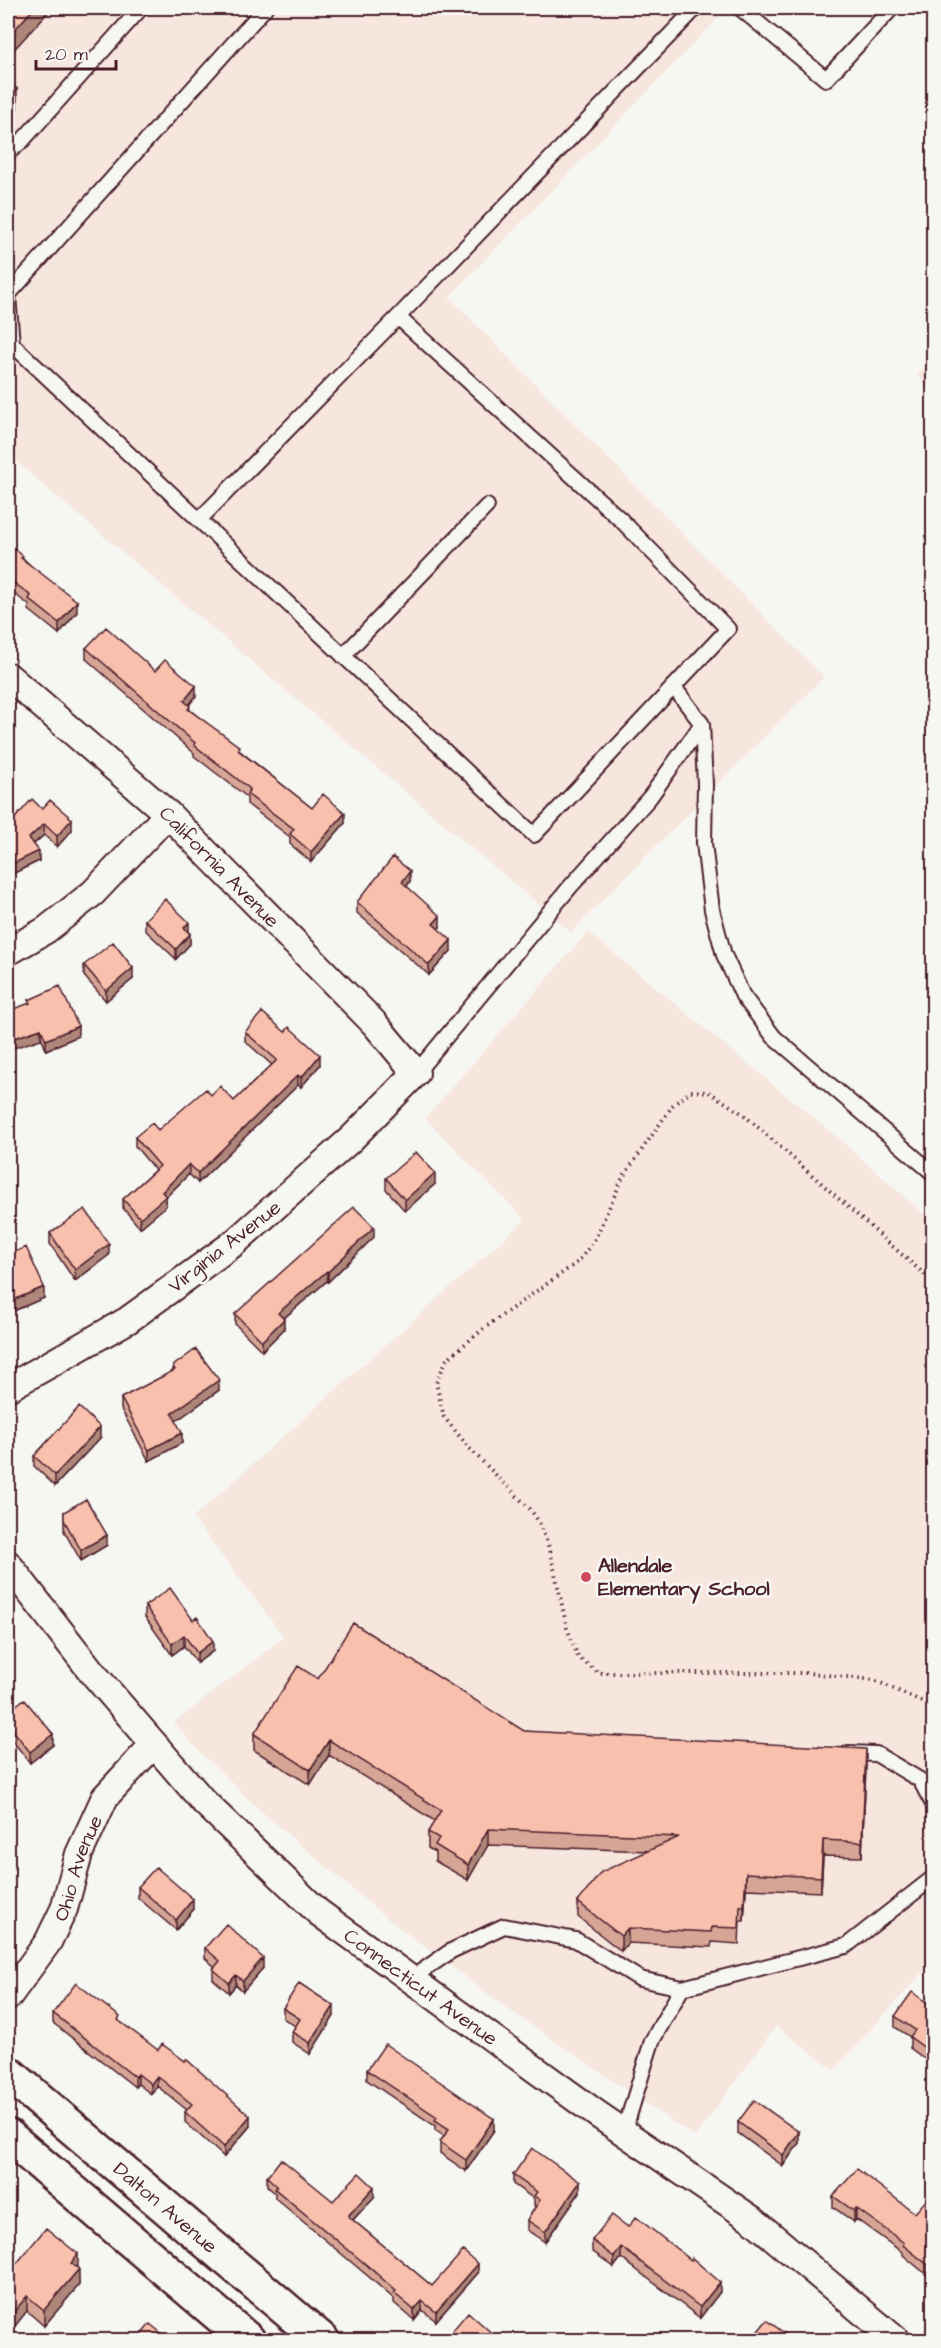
<svg xmlns="http://www.w3.org/2000/svg" width="941" height="2348" font-family="'Architects Daughter',sans-serif">
<rect width="100%" height="100%" fill="#f6f6f2"/>
<filter id="ink" filterUnits="userSpaceOnUse"><feTurbulence type="fractalNoise" baseFrequency=".0167" numOctaves="2"/><feDisplacementMap in="SourceGraphic" scale="12" xChannelSelector="R" yChannelSelector="G"/><feConvolveMatrix kernelMatrix="1 2 1 2 8 2 1 2 1" color-interpolation-filters="sRGB"/></filter>
<g filter="url(#ink)">
<path fill="#f7e6de" d="M8,8H728L449,297L824,677L571,932L8,455Z
M933,361V398L917,374Z
M588,932L839,1139L933,1222V1961L834,2070L776,2026L695,2137L508,2009L384,1916L261,1811L203,1755L174,1723L284,1637L193,1518L525,1220L425,1118Z"/>
<g fill="none" stroke-linecap="round" stroke-linejoin="round">
<defs>
<path id="service" d="M265,8L8,295L12,344L534,835L728,629L621,520L398,317
M740,8L826,79L892,8
M8,153L22,141L141,8
M199,520L398,317L696,8
M343,656L487,506
M673,686L702,724L705,784L704,843L712,910L724,955L743,996L774,1037L934,1174
M416,1073L570,887L650,797L702,724
M848,1753L876,1754L920,1780L934,1806
M409,1980L451,1951L504,1926L576,1940L640,1979L682,1988
M624,2132L652,2041L682,1988L846,1946L934,1877"/>
<g id="minor">
<path id="s1" d="M8,676L168,814L374,1023L416,1073L351,1139L234,1243L128,1320L8,1388"/>
<path d="M8,952L46,930L93,893L168,814"/>
<path id="s2" d="M8,1564L92,1672L203,1801L318,1912L597,2114L753,2220L896,2340"/>
<path id="s3" d="M8,1997L48,1942L64,1909L79,1854L105,1797L154,1744"/>
</g>
<g id="primary">
<path id="s4" d="M8,2073L322,2340"/>
<path d="M8,2136L248,2340"/>
</g>
</defs>
<use href="#service" stroke="#4a1f2b" stroke-width="18"/>
<use href="#minor" stroke="#4a1f2b" stroke-width="30"/>
<use href="#primary" stroke="#4a1f2b" stroke-width="38"/>
<path stroke="#4a1f2b" stroke-width="4" stroke-dasharray="1.5 4.5" stroke-linecap="butt" d="M934,1283L743,1114L709,1092L691,1091L673,1105L623,1177L594,1241L578,1262L487,1326L447,1359L436,1383L444,1417L469,1448L530,1509L539,1522L550,1550L567,1628L578,1657L599,1673H808L874,1680L934,1707"/>
<use href="#service" stroke="#f6f6f2" stroke-width="14"/>
<use href="#minor" stroke="#f6f6f2" stroke-width="26"/>
<use href="#primary" stroke="#f6f6f2" stroke-width="33"/>
</g>
<path fill="#d6a596" stroke="#4a1f2b" stroke-width="1.5" d="M8,543L77,612L59,634L29,610V605L8,589Z
M86,648L155,671L196,696L189,705L190,710L240,751L312,808L345,823L311,862L290,844V837L247,804V797L194,756V753L86,659Z
M42,809L72,830L57,847L44,835L34,844L39,861L12,874L13,887L8,826Z
M410,881L407,886L440,927L438,928L451,951L429,975L357,913V902Z
M145,920L189,933L190,944L176,959L145,930Z
M84,965L133,979L106,1001L84,976Z
M29,1000L78,1036L46,1050L29,1004Z
M245,1032L320,1065L301,1087L298,1085L198,1183L189,1174L166,1197V1206L140,1228L123,1208V1199L155,1170L135,1146V1137L158,1130L211,1095L234,1101L272,1065L245,1041Z
M386,1178L435,1184L405,1211L386,1189Z
M50,1233L109,1255L75,1281L50,1244Z
M374,1237L328,1282L327,1281L283,1319L284,1329L262,1351L235,1324V1314Z
M8,1255L44,1298L11,1312L8,1303Z
M173,1366L219,1390L176,1421L182,1443L149,1461L121,1409V1398L173,1371Z
M100,1438L55,1486L34,1466V1456Z
M64,1512L107,1545L81,1561L64,1531Z
M145,1606L213,1651L197,1663L184,1646L172,1655L145,1617Z
M318,1679L524,1731L866,1765L862,1857L823,1856L821,1892L746,1889L744,1921H740L739,1944L712,1942L711,1947L628,1943L621,1951L578,1917V1902L648,1851L488,1845L468,1880L435,1861V1852L428,1848V1832L435,1821L329,1755L310,1785L254,1750V1734Z
M8,1712L53,1745L30,1763L8,1735Z
M138,1887L193,1910L176,1930L138,1898Z
M205,1948L263,1968L243,1991L236,1985L229,1993L213,1979V1969L215,1967L205,1958Z
M933,2007V2065L910,2048V2037L895,2027V2016Z
M283,2008L334,2016L310,2054L292,2042V2032L295,2026L283,2018Z
M53,2013L120,2022L250,2126L224,2157L185,2122V2112L187,2110L157,2086L151,2094L138,2084L135,2087L53,2023Z
M367,2070L494,2130L466,2171L440,2153V2142L444,2136L435,2130V2126L367,2080Z
M738,2122L799,2143L783,2166L738,2133Z
M513,2175L580,2192L545,2242L527,2230V2220L536,2207L534,2206V2199L513,2184Z
M267,2177L333,2201L374,2197L353,2220L432,2286L478,2273L436,2321L422,2310L414,2320L394,2303V2299L369,2277L275,2198V2193L267,2186Z
M833,2196L915,2213L933,2203V2269L928,2276L903,2255V2253L856,2219L854,2222L833,2207Z
M628,2227L720,2292L700,2318L621,2258L614,2267L592,2251V2240Z
M78,2269L79,2285L44,2326L27,2311L8,2274Z"/>
<path fill="#ae867a" stroke="#4a1f2b" stroke-width="1.5" d="M34,8H52L8,56V37Z
M17,89V109L8,120V100Z
M77,601V612L59,634V623Z
M196,686V696L184,711V701Z
M345,813V823L311,862V852Z
M72,819V830L57,847V836Z
M44,824V835L29,848V838Z
M39,851V861L8,876V866Z
M410,871V881L402,892V882Z
M13,876V887L8,889V879Z
M440,916V927L433,934V924Z
M189,922V932L184,928Z
M190,934V944L176,959V949Z
M451,940V951L429,975V965Z
M133,968V979L106,1001V991Z
M78,1026V1036L46,1050V1040Z
M41,1029V1039L8,1050V1040Z
M320,1055V1065L301,1087V1078Z
M298,1075V1085L198,1183V1173Z
M189,1164V1174L166,1197V1206L140,1228V1218L162,1192Z
M435,1173V1184L405,1211V1200Z
M374,1227V1237L328,1282V1272Z
M109,1244V1255L75,1281V1270Z
M327,1271V1281L278,1323V1313Z
M44,1287V1298L11,1312V1301Z
M284,1319V1329L262,1351V1341Z
M219,1380V1390L172,1424V1413Z
M100,1427V1438L55,1486V1475Z
M182,1433V1443L149,1461V1450Z
M107,1535V1545L81,1561V1550Z
M184,1635V1646L172,1655V1644Z
M213,1641V1651L197,1663V1653Z
M53,1734V1745L30,1763V1752Z
M329,1740V1755L310,1785V1770Z
M866,1749V1765L862,1857V1842Z
M488,1829V1845L468,1880V1865Z
M823,1840V1856L821,1892V1877Z
M746,1873V1889L744,1921V1906Z
M193,1899V1910L176,1930V1920Z
M628,1928V1943L621,1951V1936Z
M263,1958V1968L243,1991V1981Z
M236,1975V1985L229,1993V1983Z
M334,2006V2016L310,2054V2043Z
M138,2074V2084L135,2087V2077Z
M157,2076V2086L151,2094V2084Z
M250,2116V2126L224,2157V2147Z
M494,2119V2130L466,2171V2160Z
M799,2132V2143L783,2166V2155Z
M580,2182V2192L545,2242V2232Z
M374,2187V2197L348,2225V2216Z
M856,2208V2219L854,2222V2211Z
M621,2247V2258L614,2267V2257Z
M78,2254V2269L71,2263Z
M933,2259V2269L928,2276V2265Z
M478,2264V2273L436,2321V2312Z
M79,2269V2285L44,2326V2310Z
M720,2282V2292L700,2318V2307Z
M27,2296V2311L8,2335V2319Z
M422,2301V2310L414,2320V2310Z"/>
<path fill="#f9c0ae" stroke="#4a1f2b" stroke-width="1.5" d="M8,8H34L8,37Z
M8,80L17,89L8,100Z
M8,543L23,556L21,558L77,601L59,623L29,599L31,596L8,578Z
M106,627L155,671L165,660L196,686L184,701L190,706L188,709L240,747L238,750L312,808L323,794L345,813L311,852L290,834L294,829L247,794L250,789L194,745L195,743L86,648Z
M32,799L42,809L50,800L72,819L57,836L44,824L29,838L39,851L8,866L13,876L8,879V826Z
M393,857L410,871L402,882L440,916L433,924L451,940L429,965L357,902Z
M165,899L189,922L184,928L190,934L176,949L145,920Z
M113,942L133,968L106,991L84,965Z
M60,986L78,1026L46,1040L41,1029L8,1040V1011L30,1003L29,1000Z
M262,1012L285,1032L289,1027L320,1055L301,1078L298,1075L198,1173L189,1164L162,1192L166,1196L140,1218L123,1199L160,1166L135,1137L152,1123L158,1130L206,1089L211,1095L220,1086L234,1101L277,1060L245,1032Z
M416,1152L435,1173L405,1200L386,1178Z
M354,1207L374,1227L328,1272L327,1271L278,1313L284,1319L262,1341L235,1314Z
M85,1209L109,1244L75,1270L50,1233Z
M26,1247L44,1287L11,1301L8,1293V1255Z
M196,1349L219,1380L172,1413L182,1433L149,1450L121,1398L175,1370L173,1366Z
M79,1407L100,1427L55,1475L34,1456Z
M86,1499L107,1535L81,1550L64,1520V1512Z
M170,1588L193,1620L197,1617L213,1641L197,1653L184,1635L172,1644L145,1606Z
M353,1623L524,1731L866,1749L862,1842L823,1840L821,1877L746,1873L744,1906H740L739,1928L712,1927L711,1932L628,1928L621,1936L578,1902L601,1872L679,1837L488,1829L468,1865L435,1845L439,1838L428,1832L441,1810L329,1740L310,1770L254,1734L298,1666L318,1679Z
M24,1699L53,1734L30,1752L8,1724V1712Z
M156,1867L193,1899L176,1920L138,1887Z
M226,1924L263,1958L243,1981L236,1975L229,1983L213,1969L220,1961L205,1948Z
M76,1983L120,2017L118,2020L158,2050L162,2044L185,2061L186,2059L250,2116L224,2147L185,2112L192,2104L157,2076L151,2084L138,2074L135,2077L53,2013Z
M299,1983L334,2006L310,2043L292,2032L300,2019L283,2008Z
M912,1992L933,2007V2054L910,2037L915,2030L895,2016Z
M385,2044L494,2119L466,2160L440,2142L449,2129L435,2120L437,2117L367,2070Z
M754,2100L799,2132L783,2155L738,2122Z
M532,2148L580,2182L545,2232L527,2220L540,2200L534,2196L537,2192L513,2175Z
M281,2159L333,2201L359,2173L374,2187L348,2216L432,2286L463,2251L478,2264L436,2312L422,2301L414,2310L394,2293L396,2291L369,2267L275,2189L277,2186L267,2177Z
M857,2169L915,2213L928,2198L933,2203V2259L928,2265L903,2245L904,2243L856,2208L854,2211L833,2196Z
M612,2215L628,2227L636,2217L691,2260L692,2258L720,2282L700,2307L621,2247L614,2257L592,2240Z
M46,2228L78,2254L71,2263L79,2269L44,2310L27,2296L8,2319V2274Z
M468,2312L496,2337L493,2340H454L448,2336Z
M767,2320L793,2340H751Z
M150,2324L170,2340H137Z"/>
</g>
<circle fill="#d1495b" stroke="#f6f6f2" stroke-width="2" cx="586" cy="1577" r="6"/>
<g text-anchor="middle" stroke-width="5" stroke-linejoin="round" paint-order="stroke">
<g font-size="20" fill="#4a1f2b" stroke="#f6f6f2">
<text dy="7" stroke="none"><textPath href="#s1" startOffset="285">California Avenue</textPath></text>
<text transform="translate(224 1246) rotate(-38)" y="7">Virginia Avenue</text>
<text dy="7" stroke="none"><textPath href="#s3" startOffset="148">Ohio Avenue</textPath></text>
<text dy="7" stroke="none"><textPath href="#s2" startOffset="594">Connecticut Avenue</textPath></text>
<text dy="7" stroke="none"><textPath href="#s4" startOffset="207">Dalton Avenue</textPath></text>
</g>
<g font-size="20" font-weight="bold" fill="#4a1f2b" stroke="#f6f6f2" text-anchor="start">
<text x="598" y="1572">Allendale<tspan x="598" dy="23">Elementary School</tspan></text>
</g>
</g>
<rect width="941" height="2348" fill="none" stroke="#f6f6f2" stroke-width="30"/>
<rect x="15" y="15" width="911" height="2318" fill="none" stroke="#4a1f2b" stroke-width="2" filter="url(#ink)"/>
<path d="M36 60v9h80v-9" fill="none" stroke="#4a1f2b" stroke-width="3"/>
<text x="45" y="60" font-size="18" fill="#4a1f2b" stroke="#f6f6f2" stroke-width="4.5" paint-order="stroke">20 m</text>
</svg>
